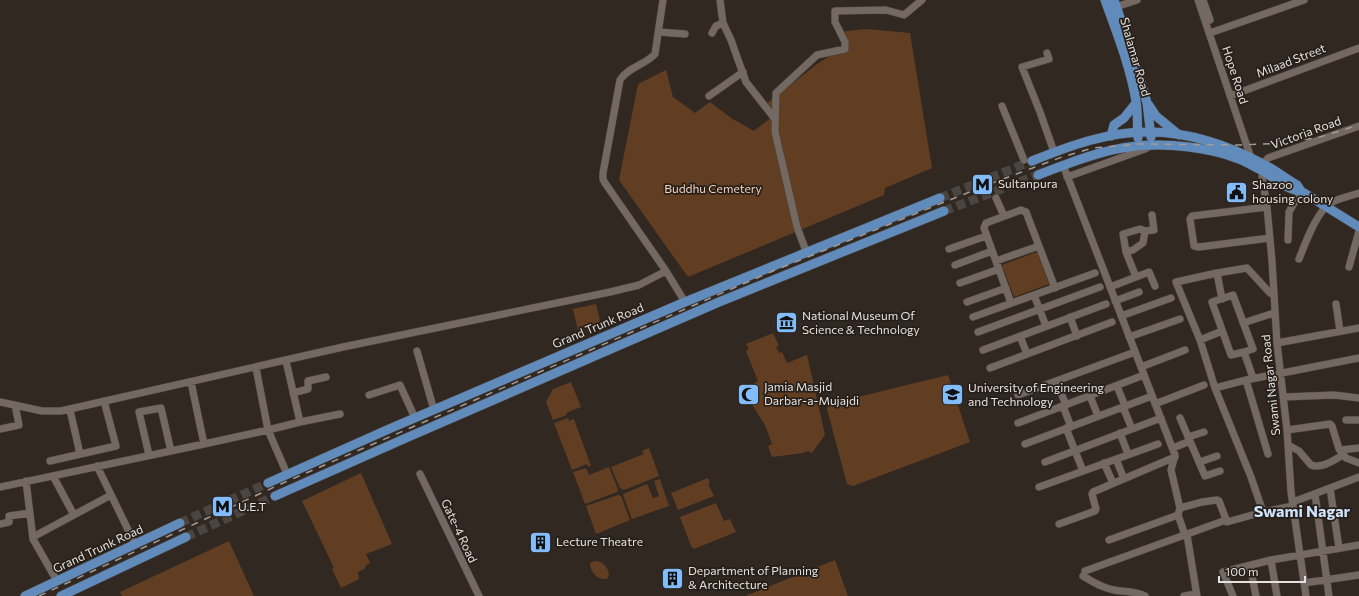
<svg xmlns="http://www.w3.org/2000/svg" width="1359" height="596" font-family="Commissioner,sans-serif">
<rect width="100%" height="100%" fill="#312822"/>
<path fill="#613e22" d="M866,29L910,33L932,168L885,188L884,195L688,277L619,180L638,84L666,70L673,97L695,113L710,102L731,118L754,131L773,116L765,105L817,64L844,47L839,32Z
M1037,252L1049,284L1014,297L1002,265Z
M596,304L601,325L578,331L573,309Z
M773,333L779,346L776,347L779,353L782,352L787,363L807,355L825,435L812,453L808,451L803,453L772,457L768,446L772,444L765,425L749,400L752,398L751,393L753,391L751,385L758,381L746,351L749,349L746,344Z
M948,375L970,442L853,486L847,484L827,409L829,404Z
M571,382L581,407L566,413L567,415L553,420L546,402L553,389Z
M568,418L569,421L574,419L591,466L588,467L587,464L572,470L554,423Z
M649,448L659,476L624,490L620,488L611,467L644,454L642,451Z
M609,467L618,489L617,492L585,504L573,472L586,468L589,475Z
M361,473L392,544L366,554L370,563L365,566L366,568L358,572L359,579L341,588L332,569L334,568L302,501Z
M708,478L710,483L708,484L714,496L678,510L671,493Z
M660,479L669,506L632,519L623,495L625,493L647,484L653,498L659,496L654,481Z
M618,495L621,496L630,520L596,534L586,506Z
M716,503L724,521L730,519L736,532L694,549L691,546L680,517Z
M229,541L254,596H122L120,592Z
M835,560L848,596H745Z
M594,561C603,561 608,567 609,575L607,579C598,580 590,573 590,563Z"/>
<g fill="none" stroke-linecap="round" stroke-linejoin="round">
<path stroke="#4c443e" stroke-width="9" stroke-dasharray="9 4.5" stroke-linecap="butt" d="M940,198L1032,161
M944,211L1038,175
M180,523L268,483
M186,537L275,496"/>
<defs>
<path id="minor" d="M663,0L655,54C645,65 628,67 620,80L603,173V179L605,183L666,271
M720,0L723,23L731,40L746,82L775,119
M1198,0L1251,158
M1203,0L1210,20
M1116,7L1137,0
M659,32L685,34
M712,33L716,26L723,23
M1210,33L1304,0
M1047,53L1049,59L1022,67L1040,112L1054,152
M709,96L743,72
M1230,96L1359,48
M1002,106L1024,160
M1263,164L1268,158L1359,126
M1063,165L1175,455L1171,470L1180,508L1178,515L1109,540
M1265,172L1262,176L1267,207L1272,261L1277,343L1287,430L1291,492L1306,596
M1067,177L1145,149L1150,146
M996,198L1004,216
M1267,207L1192,216L1190,219L1194,246L1199,247L1270,238
M1288,240L1289,212L1301,191
M949,249L986,236
M806,251L797,227L775,132L776,93L817,55L845,49V42L835,22V11L886,10L904,15L922,0
M1126,252L1123,234L1140,229L1145,231
M1299,259C1305,244 1317,210 1332,202C1340,198 1350,196 1359,193
M996,261L1039,246
M955,265L992,251
M1349,267L1359,231
M1217,273L1222,299
M1136,277L1126,252L1133,250L1143,243L1145,231L1154,230L1152,215
M960,283L999,269
M1110,287L1149,272L1155,286
M1034,295L1046,326
M1115,301L1139,292
M967,302L1006,288
M1011,303L984,228L986,223L1021,210L1026,212L1055,288
M1336,304L1340,331
M1121,316L1171,298
M973,317L1095,273
M1070,317L1077,336
M1243,323L1274,313
M978,332L1100,287
M1020,336L1027,354
M1129,337L1180,319
M1200,340L1222,331
M1277,343L1359,328
M983,350L1106,304
M417,351L434,410
M1244,352L1231,355L1212,302L1233,295L1253,349L1244,352L1253,378
M1141,367L1185,350
M256,368L268,430L300,422L286,361
M990,368L1112,322
M1246,380L1268,454
M1056,381L1066,405
M191,382L204,444
M1117,386L1125,406
M1215,388L1246,380L1359,358
M293,393L308,389V381L326,377
M369,395L400,385L415,418
M1018,395L1135,352
M1090,396L1098,416
M1284,397L1334,395L1359,398
M0,402L42,411H61L343,347L610,292L639,285L666,271L685,302
M1155,404L1204,385
M1063,406L1071,427
M1123,407L1132,429
M70,410L80,454
M1180,418L1205,476L1220,471
M1346,420H1359
M300,422L340,414
M1018,423L1144,375
M1066,428L1083,471
M0,429L19,425L15,405
M1287,430L1330,424L1332,426L1339,449L1346,458L1359,463
M1120,433L1128,454
M1188,437L1204,432
M1025,444L1152,396
M1288,445L1299,451L1311,465C1322,469 1334,460 1343,455
M1173,448L1190,441
M1340,450L1359,448
M149,455L139,412L161,408L171,451
M1116,459L1124,479
M50,461L116,446L104,401
M1045,462L1161,418
M1200,462L1217,456
M1104,463L1113,483
M97,466L135,544
M420,474L479,596
M53,476L74,515
M26,481L33,539L57,581
M0,487L204,444L268,430L287,474
M1039,487L1158,444
M1330,488L1339,548
M1315,494L1329,596
M1293,502L1359,477
M1180,508L1202,502L1217,500L1219,501L1227,522L1263,512L1293,506
M1263,512L1251,477L1215,388L1200,340L1176,282L1217,273L1247,268L1270,293L1273,294
M1178,515L1185,535
M0,524L9,522V516L30,513
M1059,524L1095,511L1096,509L1092,494L1093,492L1175,457
M1187,535L1197,596
M33,537L111,495
M1271,560L1277,596
M1250,566L1256,596
M1085,571L1226,520
M1083,576C1093,582 1102,588 1114,590C1125,592 1135,591 1145,596
M1304,583L1359,575
M1184,596L1196,594
M1233,596L1223,572L1271,560L1359,545"/>
<path id="major" d="M1105,0C1117,33 1130,66 1136,101C1138,113 1137,126 1138,138
M1114,0L1133,55L1147,103L1151,137
M1148,104L1156,116L1179,135
M1111,136L1114,125L1124,118L1136,103
M1032,161C1069,146 1109,131 1150,132C1188,132 1228,145 1261,163C1274,169 1285,178 1297,185L1301,191
M1038,175C1092,154 1129,139 1189,147C1205,149 1221,152 1236,158C1245,161 1253,166 1261,170C1274,177 1286,190 1301,191L1359,227
M268,483L389,429L685,302L940,198
M275,496L406,438L719,302L944,211
M25,596L180,523
M61,596L186,537"/>
</defs>
<use href="#minor" stroke="#49433d" stroke-width="8"/>
<use href="#major" stroke="#49433d" stroke-width="10"/>
<use href="#minor" stroke="#736962" stroke-width="7"/>
<use href="#major" stroke="#608bbb" stroke-width="9"/>
<path stroke="#a39c98" stroke-width="1.5" stroke-dasharray="7 7" stroke-linecap="butt" d="M39,596L283,483L773,271L987,185L1062,157L1093,148L1140,144L1241,145L1284,143L1320,137L1359,125"/>
</g>
<defs>
<symbol id="metro-square" viewBox="-11 -11 22 22"><rect x="-9" y="-9" width="18" height="18" rx="4" fill="#83bcfb" stroke="#271f19"/><path d="M-5.5 5V-5H-3L0 0L3-5H5.5V5H3V-.5L0 4L-3-.5V5Z" fill="#111"/></symbol>
<symbol id="civic-square" viewBox="-11 -11 22 22"><rect x="-9" y="-9" width="18" height="18" rx="4" fill="#83bcfb" stroke="#271f19"/><path d="M-.6-6.5H3V-4.5H.6V-3L4-1V1h2V6H-6V1h2V-1L-.6-3ZM-1.2 2.5V6h2.4V2.5Z" fill="#111"/></symbol>
<symbol id="museum-square" viewBox="-11 -11 22 22"><rect x="-9" y="-9" width="18" height="18" rx="4" fill="#83bcfb" stroke="#271f19"/><path d="M0-6L6-3V-2H-6V-3ZM-5-1h2V3h-2ZM-1-1h2V3h-2ZM3-1h2V3H3ZM-6 4H6V6H-6Z" fill="#111"/></symbol>
<symbol id="mosque-square" viewBox="-11 -11 22 22"><rect x="-9" y="-9" width="18" height="18" rx="4" fill="#83bcfb" stroke="#271f19"/><path d="M3.5-4.9A6 6 0 1 0 3.5 4.9A5 5 0 1 1 3.5-4.9Z" fill="#111"/></symbol>
<symbol id="university-square" viewBox="-11 -11 22 22"><rect x="-9" y="-9" width="18" height="18" rx="4" fill="#83bcfb" stroke="#271f19"/><path d="M0-5L7-2L0 1L-7-2ZM-4 1L0 2.5L4 1V4Q0 6-4 4Z" fill="#111"/></symbol>
<symbol id="building-square" viewBox="-11 -11 22 22"><rect x="-9" y="-9" width="18" height="18" rx="4" fill="#83bcfb" stroke="#271f19"/><path d="M-4-6H4V6H1V3H-1V6H-4ZM-2.5-4.3h1.7v1.8h-1.7ZM.8-4.3h1.7v1.8H.8ZM-2.5-1h1.7V.8h-1.7ZM.8-1h1.7V.8H.8Z" fill="#111"/></symbol>
</defs>
<g fill-rule="evenodd">
<use href="#metro-square" x="970" y="172" width="25" height="25"/>
<use href="#civic-square" x="1224" y="180" width="25" height="25"/>
<use href="#museum-square" x="774" y="310" width="25" height="25"/>
<use href="#mosque-square" x="736" y="382" width="25" height="25"/>
<use href="#university-square" x="940" y="382" width="25" height="25"/>
<use href="#metro-square" x="210" y="494" width="25" height="25"/>
<use href="#building-square" x="528" y="530" width="25" height="25"/>
<use href="#building-square" x="660" y="566" width="25" height="25"/>
</g>
<g text-anchor="middle" stroke-width="3.5" stroke-linejoin="round" paint-order="stroke">
<g font-size="12" fill="#e6e1dd" stroke="#271f19">
<text transform="translate(1135 57) rotate(74)" y="4">Shalamar Road</text>
<text transform="translate(1291 61) rotate(-21)" y="4">Milaad Street</text>
<text transform="translate(1235 75) rotate(72)" y="4">Hope Road</text>
<text transform="translate(1306 133) rotate(-20)" y="4">Victoria Road</text>
<text transform="translate(598 326) rotate(-23)" y="4">Grand Trunk Road</text>
<text transform="translate(1271 385) rotate(-96)" y="4">Swami Nagar Road</text>
<text transform="translate(459 531) rotate(65)" y="4">Gate-4 Road</text>
<text transform="translate(98 549) rotate(-25)" y="4">Grand Trunk Road</text>
</g>
<g font-size="12" fill="#e6e1dd" stroke="#271f19" text-anchor="start">
<text x="998" y="188">Sultanpura</text>
<text x="1252" y="189">Shazoo<tspan x="1252" dy="14">housing colony</tspan></text>
<text x="802" y="320">National Museum Of<tspan x="802" dy="14">Science &amp; Technology</tspan></text>
<text x="764" y="391">Jamia Masjid<tspan x="764" dy="14">Darbar-a-Mujajdi</tspan></text>
<text x="968" y="392">University of Engineering<tspan x="968" dy="14">and Technology</tspan></text>
<text x="238" y="511">U.E.T</text>
<text x="556" y="546">Lecture Theatre</text>
<text x="688" y="575">Department of Planning<tspan x="688" dy="14">&amp; Architecture</tspan></text>
</g>
<g font-size="12" fill="#f6d6bf" stroke="#271f19">
<text x="713" y="193">Buddhu Cemetery</text>
</g>
<g font-size="16" font-weight="bold" fill="#d0e5fd" stroke="#271f19">
<text x="1302" y="517">Swami Nagar</text>
</g>
</g>
<path d="M1219 576v6h86v-6" fill="none" stroke="#e6e1dd" stroke-width="2"/>
<text x="1225" y="576" font-size="12" fill="#e6e1dd" stroke="#271f19" stroke-width="3" paint-order="stroke">100 m</text>
</svg>
